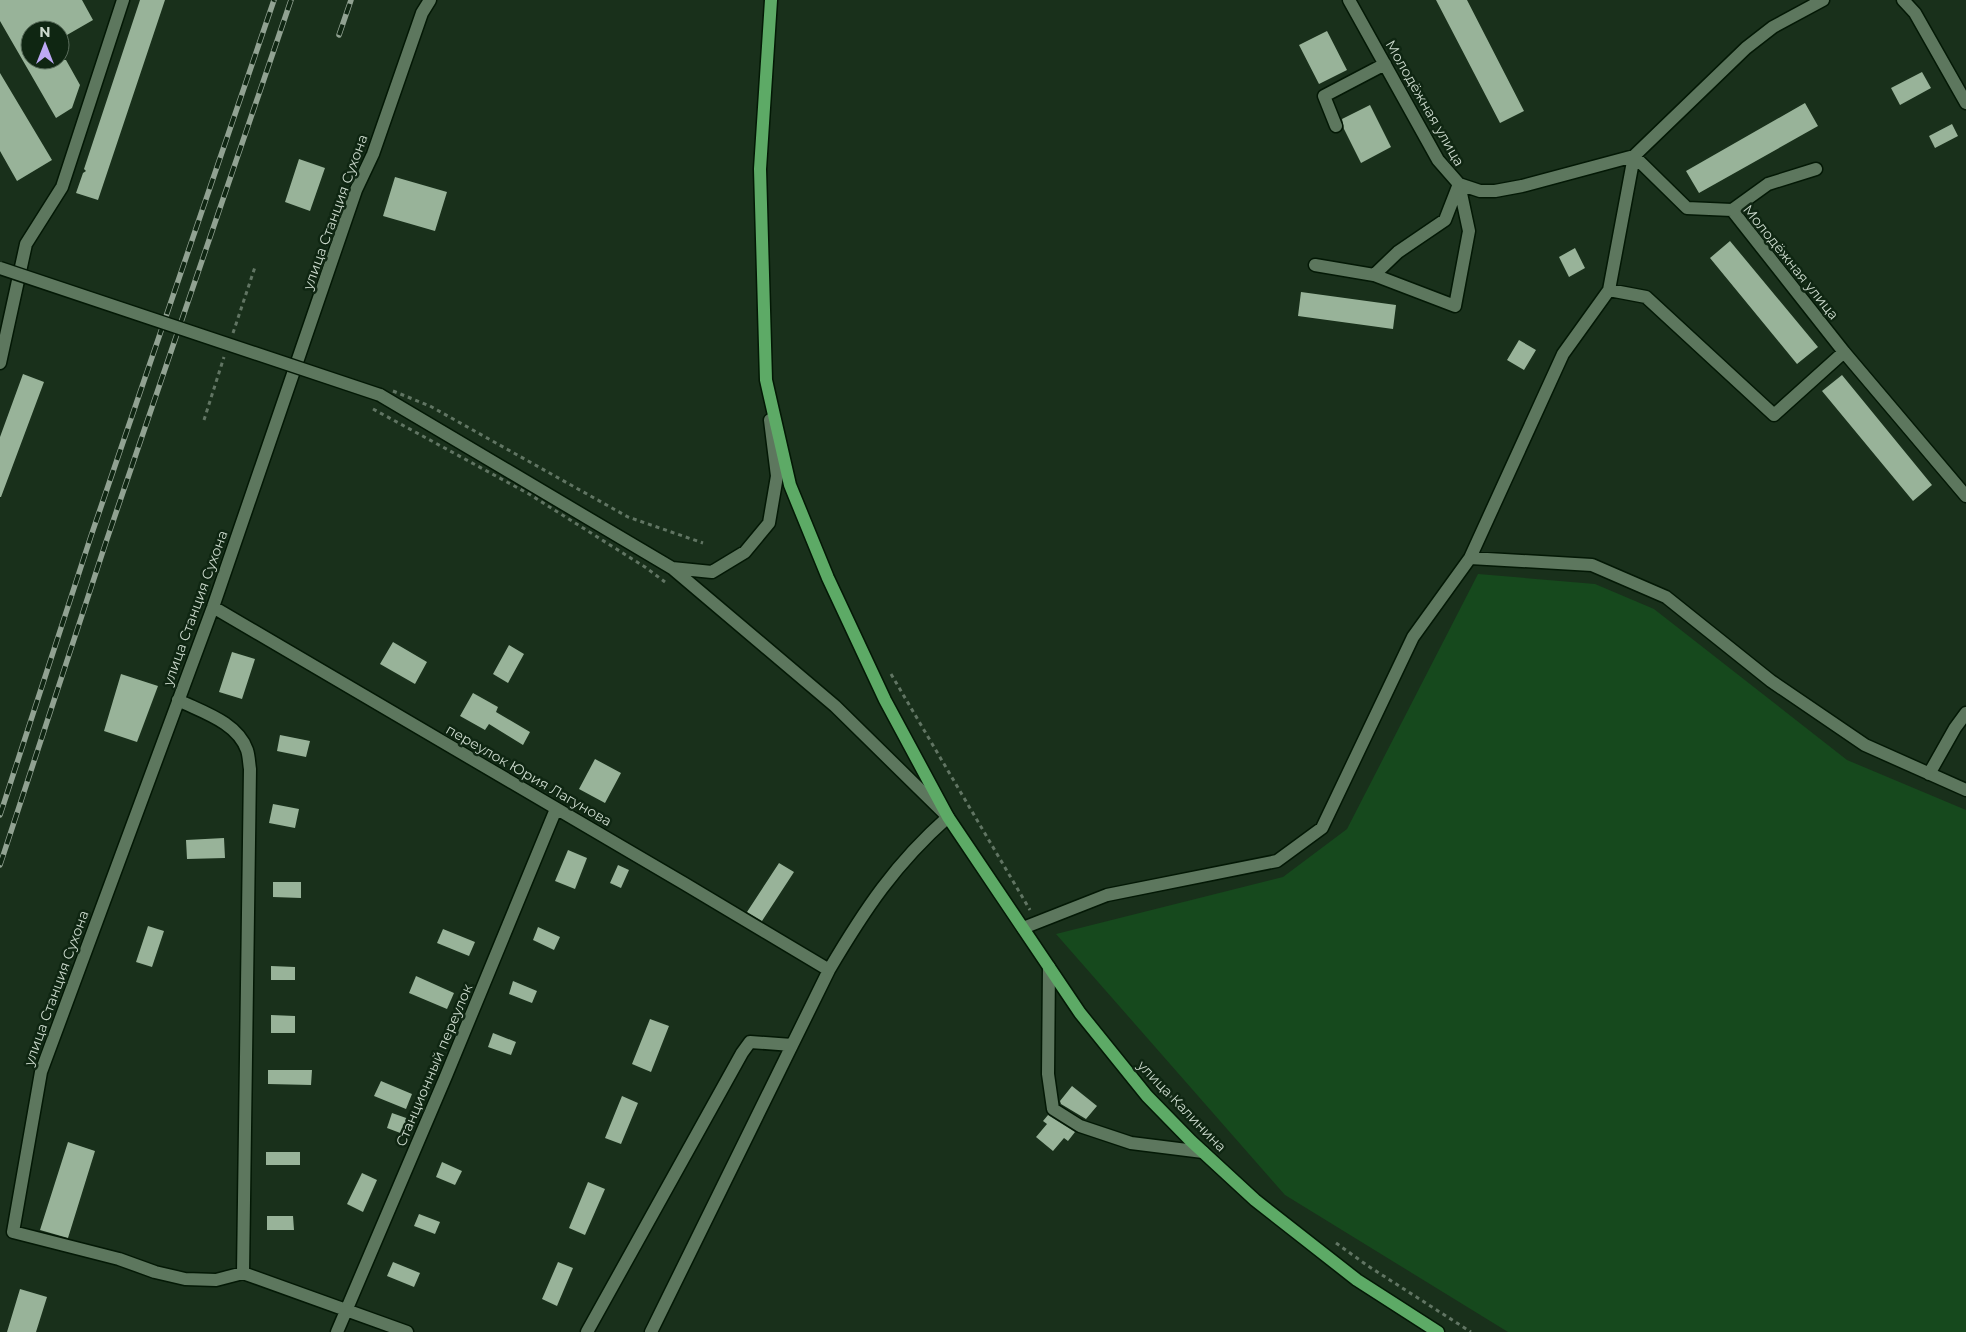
<svg xmlns="http://www.w3.org/2000/svg" width="1966" height="1332" font-family="Montserrat,sans-serif">
<rect width="100%" height="100%" fill="#19301b"/>
<path fill="#16491d" d="M1478,574L1595,584L1654,609L1847,760L1966,810V1332H1508L1285,1195L1056,934L1283,877L1347,829Z"/>
<path fill="#98b399" d="M0,0H82L93,20L60,39V30H30V60H66L80,85L72,108L56,118L0,21Z
M140,0H165L98,200L76,193L83,173L86,171L84,169Z
M1436,0H1467L1524,111L1500,123Z
M1327,31L1347,70L1319,84L1299,45Z
M1922,72L1931,88L1900,105L1891,88Z
M0,73L52,160L17,181L0,151Z
M1805,103L1818,126L1699,193L1686,171Z
M1370,105L1391,147L1361,163L1344,129L1342,119Z
M1952,124L1958,136L1935,148L1929,136Z
M299,159L325,168L310,211L285,202Z
M395,177L447,192L435,231L383,216Z
M1730,241L1818,347L1797,364L1710,258Z
M1575,248L1585,268L1569,277L1559,257Z
M1301,292L1396,305L1393,329L1298,316Z
M1519,340L1536,350L1524,370L1507,360Z
M23,374L44,382L1,497H0V437Z
M1842,375L1932,485L1913,501L1822,391Z
M393,642L427,662L415,684L380,664Z
M509,645L524,654L508,683L493,674Z
M232,652L255,659L242,699L219,692Z
M121,674L158,686L137,742L104,731Z
M473,693L498,707L496,712L530,732L523,745L489,724L485,730L460,716Z
M280,735L310,741L306,757L277,751Z
M595,759L621,773L605,803L579,789Z
M273,804L299,809L295,828L269,823Z
M224,838L225,858L187,859L186,840Z
M568,850L587,858L575,889L555,881Z
M779,863L794,872L762,921L747,912Z
M618,865L629,870L621,888L610,883Z
M273,882H301V898L273,897Z
M148,926L164,931L152,967L136,962Z
M538,927L560,937L554,950L533,940Z
M443,929L475,942L469,956L437,943Z
M271,966L295,967V980H271Z
M416,976L454,993L447,1009L409,993Z
M513,981L537,991L532,1003L509,994Z
M271,1015L295,1016V1033H271Z
M650,1019L669,1026L651,1072L632,1064Z
M493,1033L516,1042L511,1055L488,1047Z
M268,1070H312L311,1085L268,1084Z
M381,1081L412,1094L406,1109L374,1096Z
M1072,1086L1097,1106L1086,1119L1061,1104L1060,1101Z
M622,1096L638,1103L621,1144L605,1138Z
M392,1113L409,1119L403,1134L387,1128Z
M1048,1115L1075,1132L1068,1141L1064,1138L1053,1151L1036,1137L1047,1124L1043,1121Z
M68,1142L95,1151L68,1238L40,1230Z
M266,1152H300V1165H266Z
M442,1162L462,1171L455,1185L436,1177Z
M362,1173L377,1180L363,1212L347,1204Z
M588,1182L605,1189L585,1235L569,1228Z
M419,1214L440,1222L435,1234L414,1226Z
M267,1216H293L294,1230H267Z
M393,1262L420,1273L414,1287L387,1276Z
M558,1262L573,1268L557,1306L542,1299Z
M20,1289L47,1297L36,1332H7Z"/>
<g fill="none" stroke-linecap="round" stroke-linejoin="round">
<defs>
<path id="minor" d="M1349,0L1438,160L1459,184L1480,191H1495L1522,186L1634,156L1687,208L1732,210L1844,352L1966,496
M1903,0L1915,13L1966,103
M1336,126L1324,96L1385,64
M1732,210L1768,184L1816,169
M1315,265L1374,275L1398,252L1445,220L1459,184
M1374,275L1455,306L1469,231L1459,184
M1609,290L1646,297L1774,415L1844,352
M0,363L26,244L62,187L123,0
M380,395L672,568L835,706L948,817C895,864 865,909 829,970L651,1332
M1470,558L1592,565L1666,597L1771,681L1865,745L1966,790
M672,568L712,572L745,552L769,523L777,476L770,420
M213,607L685,884L829,970
M178,700C202,712 237,722 247,750C249,756 249,763 250,769L243,1273L407,1332
M1929,774L1955,728L1966,713
M1023,928L1107,895L1277,861L1322,828L1413,637L1470,558L1563,354L1609,290L1634,156L1746,48L1773,27L1823,0
M1049,967L1048,1074L1053,1109L1080,1126L1131,1143L1203,1152
M243,1273L216,1280L185,1279L155,1272L119,1259L13,1232L41,1072L213,607L356,190L373,154L422,13L430,0
M337,1332L446,1076L556,809
M587,1332L742,1053L750,1042L792,1045"/>
<path id="major" d="M771,0L760,169L766,380L790,485L828,578L885,700L948,817L1080,1013L1147,1096L1191,1141L1255,1200L1357,1280L1438,1332"/>
</defs>
<use href="#minor" stroke="#031805" stroke-width="15"/>
<use href="#major" stroke="#031805" stroke-width="15"/>
<path stroke="#617563" stroke-width="3" stroke-dasharray="4 4" stroke-linecap="butt" d="M233,333L255,267
M204,420L224,357
M891,674L1030,910
M1144,1066L1181,1108
M1336,1243L1368,1266L1471,1332"/>
<use href="#minor" stroke="#5d775e" stroke-width="12"/>
<use href="#major" stroke="#5daa66" stroke-width="12"/>
<defs>
<path id="rail" d="M339,35L351,0
M0,815L91,536L274,0
M0,865L106,542L291,0"/>
</defs>
<use href="#rail" stroke="#91a292" stroke-width="5.5"/>
<use href="#rail" stroke="#0f2612" stroke-width="4" stroke-dasharray="11" stroke-linecap="butt"/>
<defs>
<path id="minor-bridge" d="M0,268L380,395"/>
</defs>
<use href="#minor-bridge" stroke="#031805" stroke-width="15" stroke-linecap="butt"/>
<path stroke="#617563" stroke-width="3" stroke-dasharray="4 4" stroke-linecap="butt" d="M393,391L430,406L628,517L703,543
M373,409L529,494L645,567L665,582"/>
<use href="#minor-bridge" stroke="#5d775e" stroke-width="12"/>
</g>
<g text-anchor="middle" stroke-width="5" stroke-linejoin="round" paint-order="stroke">
<g font-size="14" fill="#ccdacd" stroke="#0f2612">
<text transform="translate(1425 103) rotate(60)" y="5">Молодёжная улица</text>
<text transform="translate(335 212) rotate(-70)" y="5">улица Станция Сухона</text>
<text transform="translate(1791 262) rotate(51)" y="5">Молодёжная улица</text>
<text transform="translate(195 608) rotate(-70)" y="5">улица Станция Сухона</text>
<text transform="translate(529 775) rotate(30)" y="5">переулок Юрия Лагунова</text>
<text transform="translate(56 988) rotate(-70)" y="5">улица Станция Сухона</text>
<text transform="translate(434 1065) rotate(-67)" y="5">Станционный переулок</text>
<text transform="translate(1182 1106) rotate(46)" y="5">улица Калинина</text>
</g>
</g>
<g transform="translate(45 45)"><circle r="24" fill="#0f2612" stroke="#5b6e5d"/>
<path d="M0-4L9 19L0 12L-9 19Z" fill="#bda9f5"/>
<text y="-8" font-size="14" font-weight="bold" text-anchor="middle" fill="#ccdacd">N</text>
</g>
</svg>
